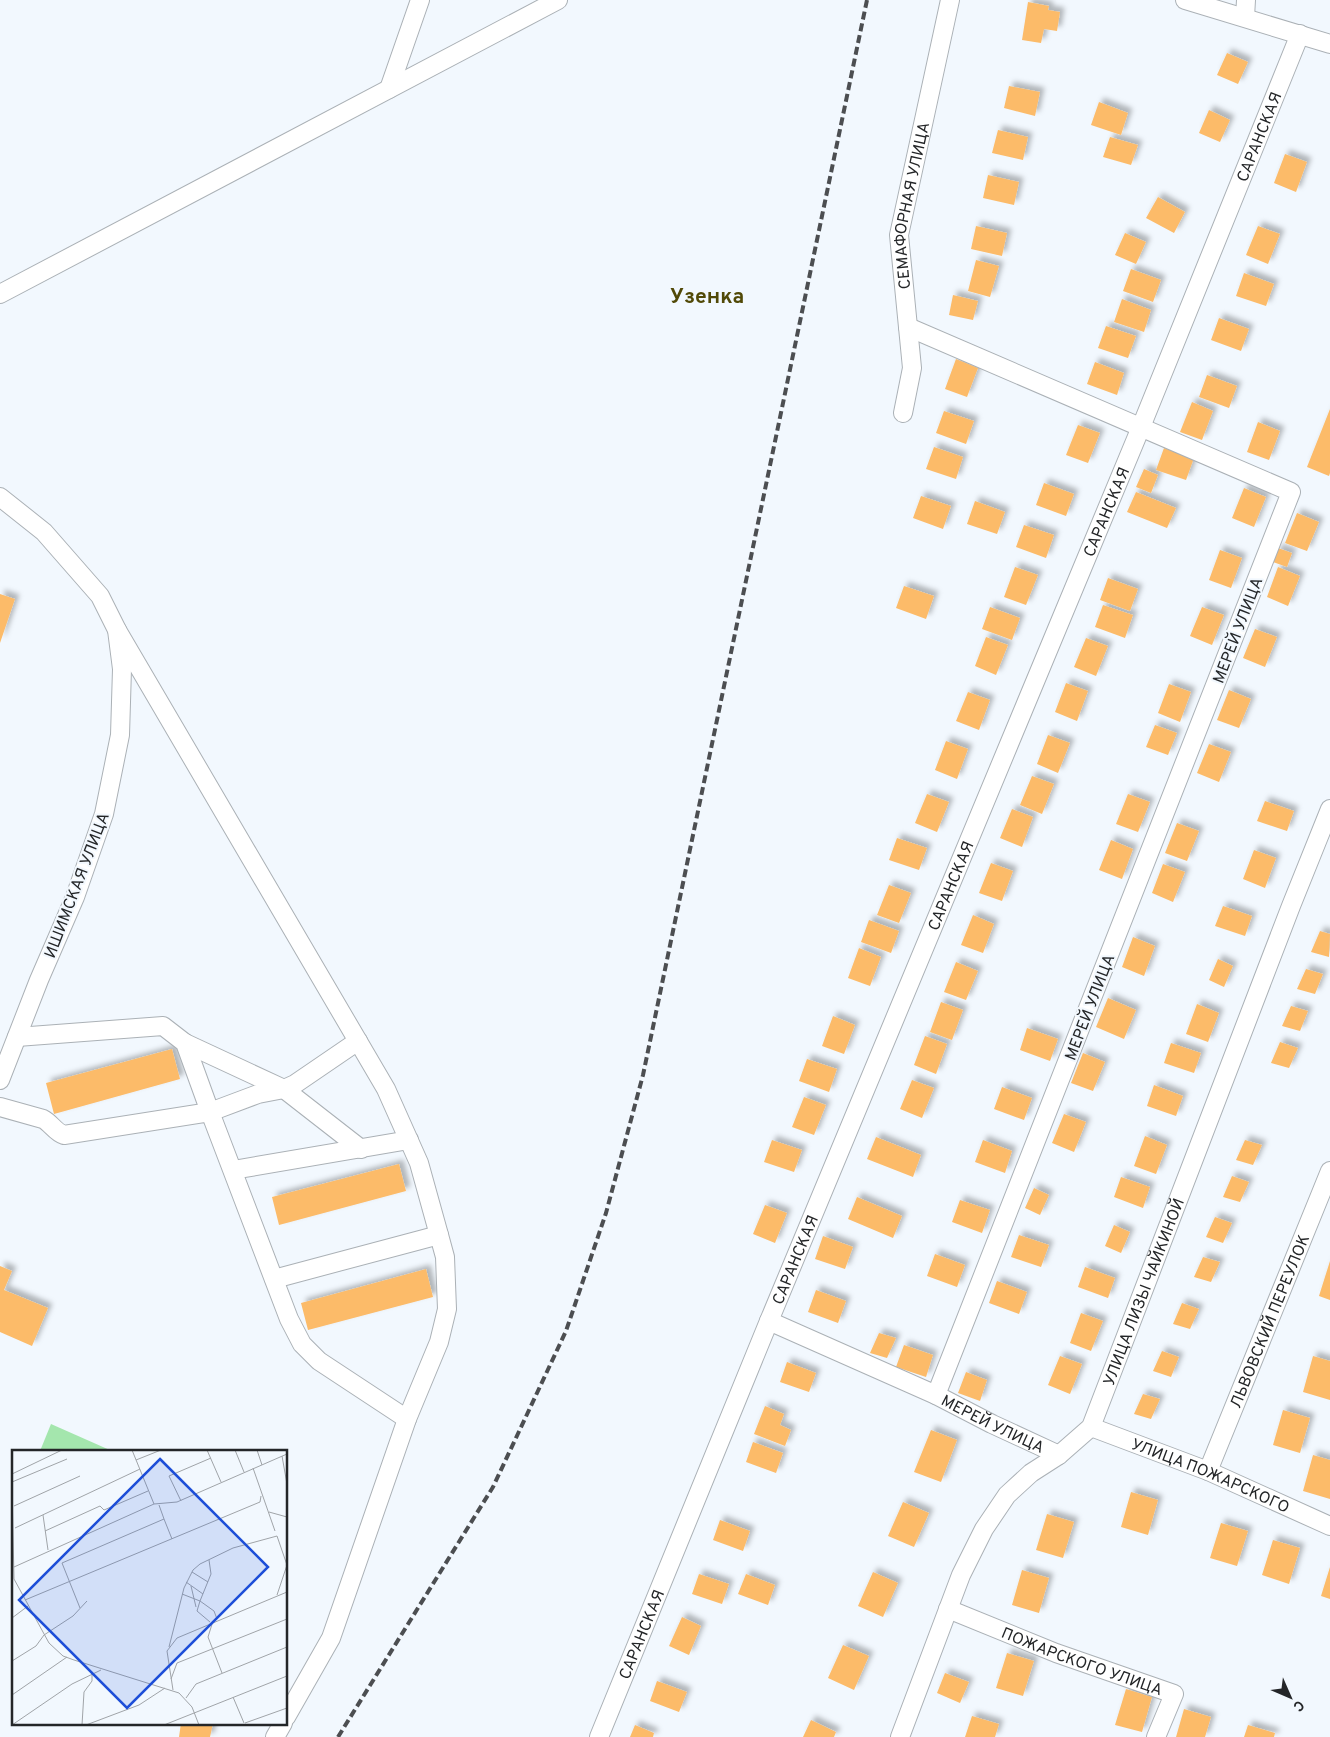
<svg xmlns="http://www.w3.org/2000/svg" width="1330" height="1737" font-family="Overpass,sans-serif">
<defs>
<filter id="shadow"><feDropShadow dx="4.5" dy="-4.5" stdDeviation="2.5" flood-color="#0004"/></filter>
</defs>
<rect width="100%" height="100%" fill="#f2f8fe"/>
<path fill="#a4e6ad" d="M51,1424L112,1451H40Z"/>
<path fill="#fcbb69" filter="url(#shadow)" d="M1028,2L1049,6L1048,10L1060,12L1057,31L1044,29L1041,43L1022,40Z
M1227,53L1248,62L1238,84L1217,75Z
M1009,86L1040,92L1035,116L1004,108Z
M1099,102L1128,113L1121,135L1091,125Z
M1209,110L1230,120L1220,142L1199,133Z
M998,130L1028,137L1023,160L992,153Z
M1110,137L1138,145L1131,165L1103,157Z
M1285,154L1307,162L1296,192L1274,183Z
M988,175L1019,182L1014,205L983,198Z
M1158,197L1185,212L1174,233L1146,218Z
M976,226L1007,233L1002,256L971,249Z
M1258,226L1280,234L1268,264L1246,255Z
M1125,233L1146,242L1136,264L1115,255Z
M976,260L999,266L990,297L968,291Z
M1131,269L1161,280L1153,302L1123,291Z
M1244,273L1274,284L1266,306L1236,296Z
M953,295L978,301L973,320L949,315Z
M1122,299L1151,310L1144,332L1114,322Z
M1219,318L1249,329L1241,351L1211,340Z
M1106,326L1136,336L1128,358L1098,348Z
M956,359L978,368L967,397L945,389Z
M1095,362L1124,373L1117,395L1087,384Z
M1207,375L1237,386L1229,408L1199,397Z
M1192,402L1213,411L1202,440L1180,432Z
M1330,409V473L1329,476L1307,467Z
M944,411L974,421L966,444L936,433Z
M1258,422L1280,431L1269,460L1247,452Z
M1078,425L1100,433L1088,463L1066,455Z
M934,447L963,457L956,479L926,469Z
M1164,448L1194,458L1186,480L1156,470Z
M1144,469L1158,475L1151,493L1136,487Z
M1044,483L1074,494L1066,516L1036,505Z
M1244,488L1266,497L1254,527L1232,518Z
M1136,492L1176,508L1167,528L1127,512Z
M921,496L951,506L943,529L913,518Z
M975,501L1005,512L997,534L967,524Z
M1297,513L1319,522L1307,551L1285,543Z
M1024,525L1054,535L1046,558L1016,547Z
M1278,548L1292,553L1287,567L1273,562Z
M1220,550L1242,558L1231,588L1209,580Z
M1015,567L1038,575L1026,605L1004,597Z
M1278,567L1300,576L1288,606L1267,597Z
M1108,578L1138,589L1130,611L1100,600Z
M904,586L934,596L926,619L896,608Z
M0,594L15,599L0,643Z
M1103,605L1133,615L1125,638L1095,627Z
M990,607L1020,618L1012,640L982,629Z
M1202,607L1224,615L1212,645L1190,636Z
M1255,629L1277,637L1265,667L1243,658Z
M986,637L1008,645L996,675L975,666Z
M1086,638L1108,646L1096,676L1074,667Z
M1066,683L1088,691L1077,721L1055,712Z
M1169,684L1191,692L1180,722L1158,713Z
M1229,690L1251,699L1239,728L1217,720Z
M968,692L990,700L979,730L956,721Z
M1155,725L1177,733L1168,755L1146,747Z
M1048,735L1070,743L1058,773L1037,764Z
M946,741L968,749L957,779L935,770Z
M1209,744L1231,752L1219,782L1197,773Z
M1032,776L1054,784L1042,814L1020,805Z
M927,794L949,802L937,832L915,823Z
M1128,794L1150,802L1138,832L1116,824Z
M1265,801L1294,811L1287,831L1257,821Z
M1012,809L1033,817L1022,847L1000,838Z
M1177,823L1199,831L1187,861L1165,853Z
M897,838L927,848L919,870L889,860Z
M1111,840L1133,849L1122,879L1099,870Z
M1254,850L1276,858L1265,888L1243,879Z
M991,863L1013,871L1002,901L979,893Z
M1163,864L1185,872L1173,902L1152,893Z
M889,885L911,893L899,923L877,915Z
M1223,906L1252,916L1245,936L1215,926Z
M973,915L994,924L983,953L961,945Z
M869,920L899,931L891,953L861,942Z
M1320,931L1330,934L1329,957L1311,952Z
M1133,937L1155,946L1144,976L1122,967Z
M859,948L881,957L870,986L848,978Z
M1218,959L1233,966L1224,987L1209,980Z
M956,962L978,971L966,1000L944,992Z
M1306,969L1323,974L1315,994L1297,989Z
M1108,998L1136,1010L1124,1039L1096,1027Z
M941,1002L963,1010L952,1040L930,1032Z
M1197,1004L1219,1013L1208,1042L1186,1034Z
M1291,1006L1308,1011L1300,1031L1282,1026Z
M833,1016L855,1025L844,1054L822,1046Z
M1027,1028L1058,1039L1050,1061L1020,1050Z
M925,1036L947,1044L936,1074L914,1065Z
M1280,1042L1298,1048L1289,1068L1271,1063Z
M1171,1043L1201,1053L1194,1073L1164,1063Z
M172,1049L180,1079L54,1114L46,1083Z
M1083,1053L1105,1062L1093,1091L1071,1083Z
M807,1059L837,1069L829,1092L799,1081Z
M912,1080L934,1088L922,1118L900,1109Z
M1154,1085L1183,1096L1176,1116L1147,1106Z
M1002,1087L1032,1098L1024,1120L994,1109Z
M804,1097L826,1105L814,1135L792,1127Z
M1064,1114L1086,1122L1074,1152L1052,1143Z
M1145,1136L1167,1145L1156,1174L1134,1166Z
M876,1137L921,1155L913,1177L867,1159Z
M772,1140L802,1150L794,1172L764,1162Z
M983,1140L1012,1151L1005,1173L975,1162Z
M1245,1140L1262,1145L1253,1165L1236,1160Z
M399,1164L406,1191L279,1225L272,1197Z
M1232,1176L1249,1182L1240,1202L1223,1197Z
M1121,1177L1150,1187L1143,1208L1114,1197Z
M1034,1188L1049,1195L1040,1215L1025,1208Z
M857,1197L902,1216L893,1238L848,1219Z
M960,1200L990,1210L982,1233L952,1222Z
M765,1205L787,1213L775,1243L753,1234Z
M1215,1217L1232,1223L1223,1243L1206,1237Z
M1114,1225L1130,1232L1121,1253L1105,1246Z
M1019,1235L1049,1245L1041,1267L1011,1257Z
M823,1236L853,1247L845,1269L815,1259Z
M935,1254L965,1265L957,1287L927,1276Z
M1203,1257L1220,1262L1211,1282L1194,1277Z
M1330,1261V1300L1319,1296Z
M0,1266L12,1271L4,1290L48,1308L32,1346L0,1332Z
M1085,1267L1115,1278L1108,1298L1078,1287Z
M426,1269L433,1297L308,1330L301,1303Z
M997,1281L1027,1292L1019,1314L989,1303Z
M816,1290L846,1301L838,1323L808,1312Z
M1182,1303L1199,1309L1190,1329L1173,1324Z
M1081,1313L1103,1321L1091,1351L1070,1343Z
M879,1333L896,1338L887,1358L870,1353Z
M904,1345L933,1355L926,1377L896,1367Z
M1162,1351L1179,1357L1171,1377L1153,1371Z
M1060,1356L1082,1364L1070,1394L1048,1385Z
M1313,1356L1330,1361V1400L1303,1392Z
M787,1362L816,1373L809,1392L780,1382Z
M966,1372L987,1380L980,1401L958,1393Z
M1143,1394L1160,1399L1151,1419L1134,1414Z
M765,1406L784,1414L780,1425L791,1430L785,1446L754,1434Z
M1283,1410L1310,1418L1300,1453L1273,1445Z
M931,1430L957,1440L941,1482L914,1472Z
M753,1442L783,1453L776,1473L746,1462Z
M1313,1455L1330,1460V1499L1303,1491Z
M1131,1492L1158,1500L1148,1535L1121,1527Z
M903,1502L929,1513L914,1547L888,1536Z
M1047,1514L1074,1522L1063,1558L1036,1550Z
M720,1520L750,1531L743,1551L713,1540Z
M1221,1523L1248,1531L1237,1566L1210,1558Z
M1273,1540L1300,1548L1289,1584L1262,1575Z
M1330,1567V1599L1321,1596Z
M1022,1570L1049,1578L1039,1613L1012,1605Z
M873,1572L898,1583L883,1617L858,1606Z
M699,1574L729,1584L722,1604L692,1594Z
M746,1574L775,1585L768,1605L738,1594Z
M682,1617L701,1626L689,1655L669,1646Z
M843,1645L869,1656L854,1690L828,1678Z
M1007,1653L1034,1661L1023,1696L996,1688Z
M945,1673L969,1682L960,1703L937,1693Z
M657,1681L687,1692L679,1712L650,1701Z
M1126,1689L1152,1697L1142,1732L1115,1725Z
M1184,1709L1211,1717L1205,1737H1176Z
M972,1716L999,1724L995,1737H965Z
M811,1720L836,1732L834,1737H803Z
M181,1723H213L210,1737H179Z
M635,1725L654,1733L653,1737H630Z
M1248,1725L1275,1733L1274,1737H1244Z"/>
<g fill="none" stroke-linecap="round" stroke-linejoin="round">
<defs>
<g id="minor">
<path d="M1185,0L1330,44"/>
<path d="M1245,17L1246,0"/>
<path d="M389,89L420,0"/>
<path d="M0,294L558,0"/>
<path id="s1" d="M908,327L1291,492L936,1395L992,1424L1059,1455"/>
<path id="s2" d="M903,413L912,368L899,235L950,0"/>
<path d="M0,497L44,532L100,596L117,630L122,669L120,735L104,814L75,897L39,980L0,1080"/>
<path d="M117,630L386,1089L419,1163L439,1235L445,1257L447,1309L439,1342L407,1419L331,1638L286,1717"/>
<path d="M17,1037L163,1026L185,1043L210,1112L258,1094L284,1089L295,1084L358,1041"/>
<path d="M185,1043L284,1089L361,1149"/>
<path d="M0,1107L43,1119C51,1123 55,1132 64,1135L210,1112L289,1319L302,1344L319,1361L407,1419"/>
<path d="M233,1170L409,1140"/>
<path d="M274,1279L439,1235"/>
<path d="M769,1321L936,1395"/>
<path id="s3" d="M1091,1427L1208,1471L1330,1526"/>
<path id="s4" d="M1208,1471L1330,1171"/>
<path id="s5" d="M948,1609L1056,1653L1174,1694L1156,1737"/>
<path d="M275,1737L283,1723"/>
<path id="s6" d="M599,1737L769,1321L1141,427L1300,34"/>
<path id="s7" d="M900,1737L961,1575L984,1529L1007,1495L1031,1473L1059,1455L1091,1427L1291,906L1330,809"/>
</g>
</defs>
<use href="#minor" stroke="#abb1b6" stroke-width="20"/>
<use href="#minor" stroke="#fff" stroke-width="18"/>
<path stroke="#4c4e51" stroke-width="4" stroke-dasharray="8 4" stroke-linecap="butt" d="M338,1737L493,1487L566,1331L606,1213L643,1075L867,0"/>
</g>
<g text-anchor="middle" stroke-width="4" stroke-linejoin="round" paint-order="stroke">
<g font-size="16" fill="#242628" stroke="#f2f8fe">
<text dy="6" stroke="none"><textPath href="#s6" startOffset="1731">САРАНСКАЯ</textPath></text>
<text dy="6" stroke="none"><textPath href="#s2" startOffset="210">СЕМАФОРНАЯ УЛИЦА</textPath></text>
<text dy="6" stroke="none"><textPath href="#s6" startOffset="1326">САРАНСКАЯ</textPath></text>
<text transform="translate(1237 630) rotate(-69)" y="6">МЕРЕЙ УЛИЦА</text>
<text transform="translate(76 885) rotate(-69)" y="6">ИШИМСКАЯ УЛИЦА</text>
<text dy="6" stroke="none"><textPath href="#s6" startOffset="921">САРАНСКАЯ</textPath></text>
<text transform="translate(1089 1007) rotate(-69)" y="6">МЕРЕЙ УЛИЦА</text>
<text dy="6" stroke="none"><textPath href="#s6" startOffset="516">САРАНСКАЯ</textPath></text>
<text dy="6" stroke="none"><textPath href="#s7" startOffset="519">УЛИЦА ЛИЗЫ ЧАЙКИНОЙ</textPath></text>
<text dy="6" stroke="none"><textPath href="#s4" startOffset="162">ЛЬВОВСКИЙ ПЕРЕУЛОК</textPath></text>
<text dy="6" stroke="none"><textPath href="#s1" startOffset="1451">МЕРЕЙ УЛИЦА</textPath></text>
<text dy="6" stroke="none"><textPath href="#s3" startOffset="129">УЛИЦА ПОЖАРСКОГО</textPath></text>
<text dy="6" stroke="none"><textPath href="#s6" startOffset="111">САРАНСКАЯ</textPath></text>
<text dy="6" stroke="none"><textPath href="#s5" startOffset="144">ПОЖАРСКОГО УЛИЦА</textPath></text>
</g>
<g font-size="21" font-weight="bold" fill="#514907" stroke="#f2f8fe">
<text x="707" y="303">Узенка</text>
</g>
</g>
<g transform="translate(12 1450)">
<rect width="275" height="275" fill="#f2f8fe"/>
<path fill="none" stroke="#a0a4a8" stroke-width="1" d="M120,0L142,54M195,0L209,32M223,0L232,22M245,0L250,15M270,6L275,34M124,10L149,0M241,18L263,81M0,24L50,0M0,32L55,9M0,39L2,129L37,193L51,206L62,210L167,243L180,257L187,275M169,51L157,26L199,8M2,56L68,26M257,62L275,67M31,65L36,100M152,69L160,89M3,78L128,19M33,81L88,56L92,60L136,41M197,110L199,124L188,151L202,161L205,169M2,117L142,54L165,52L275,4M180,122L196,132M174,132L191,144M179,136L184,157M170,144L188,151L185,161L198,172M13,150L248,52L249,46M68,158L50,113L152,69L147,55M0,168L16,156M201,171L196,187L210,223M157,197L172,138L181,120L188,114L221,98L265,86L275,115L265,145M0,211L24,196L32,185L61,166L75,151M159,229L165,213L275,169M161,240L155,201L165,188L275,142M0,245L55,207M221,247L232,273M174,248L184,234L275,197M233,273L275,258M0,275L60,234L89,220M70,275L72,242L80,231V224M74,275L127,255L153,238M152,275L275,226"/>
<path fill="#1d4ed8" fill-opacity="0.15" stroke="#1d4ed8" stroke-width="2.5" d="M148,9L256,117L115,258L7,150Z"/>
<rect width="275" height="275" fill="none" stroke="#242628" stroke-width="2.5"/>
</g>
<g transform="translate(1290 1697) rotate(135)" stroke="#f2f8fe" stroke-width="4" paint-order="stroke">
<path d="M0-4L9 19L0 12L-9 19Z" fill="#242628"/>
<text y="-8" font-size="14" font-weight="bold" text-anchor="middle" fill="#242628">С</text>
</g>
</svg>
